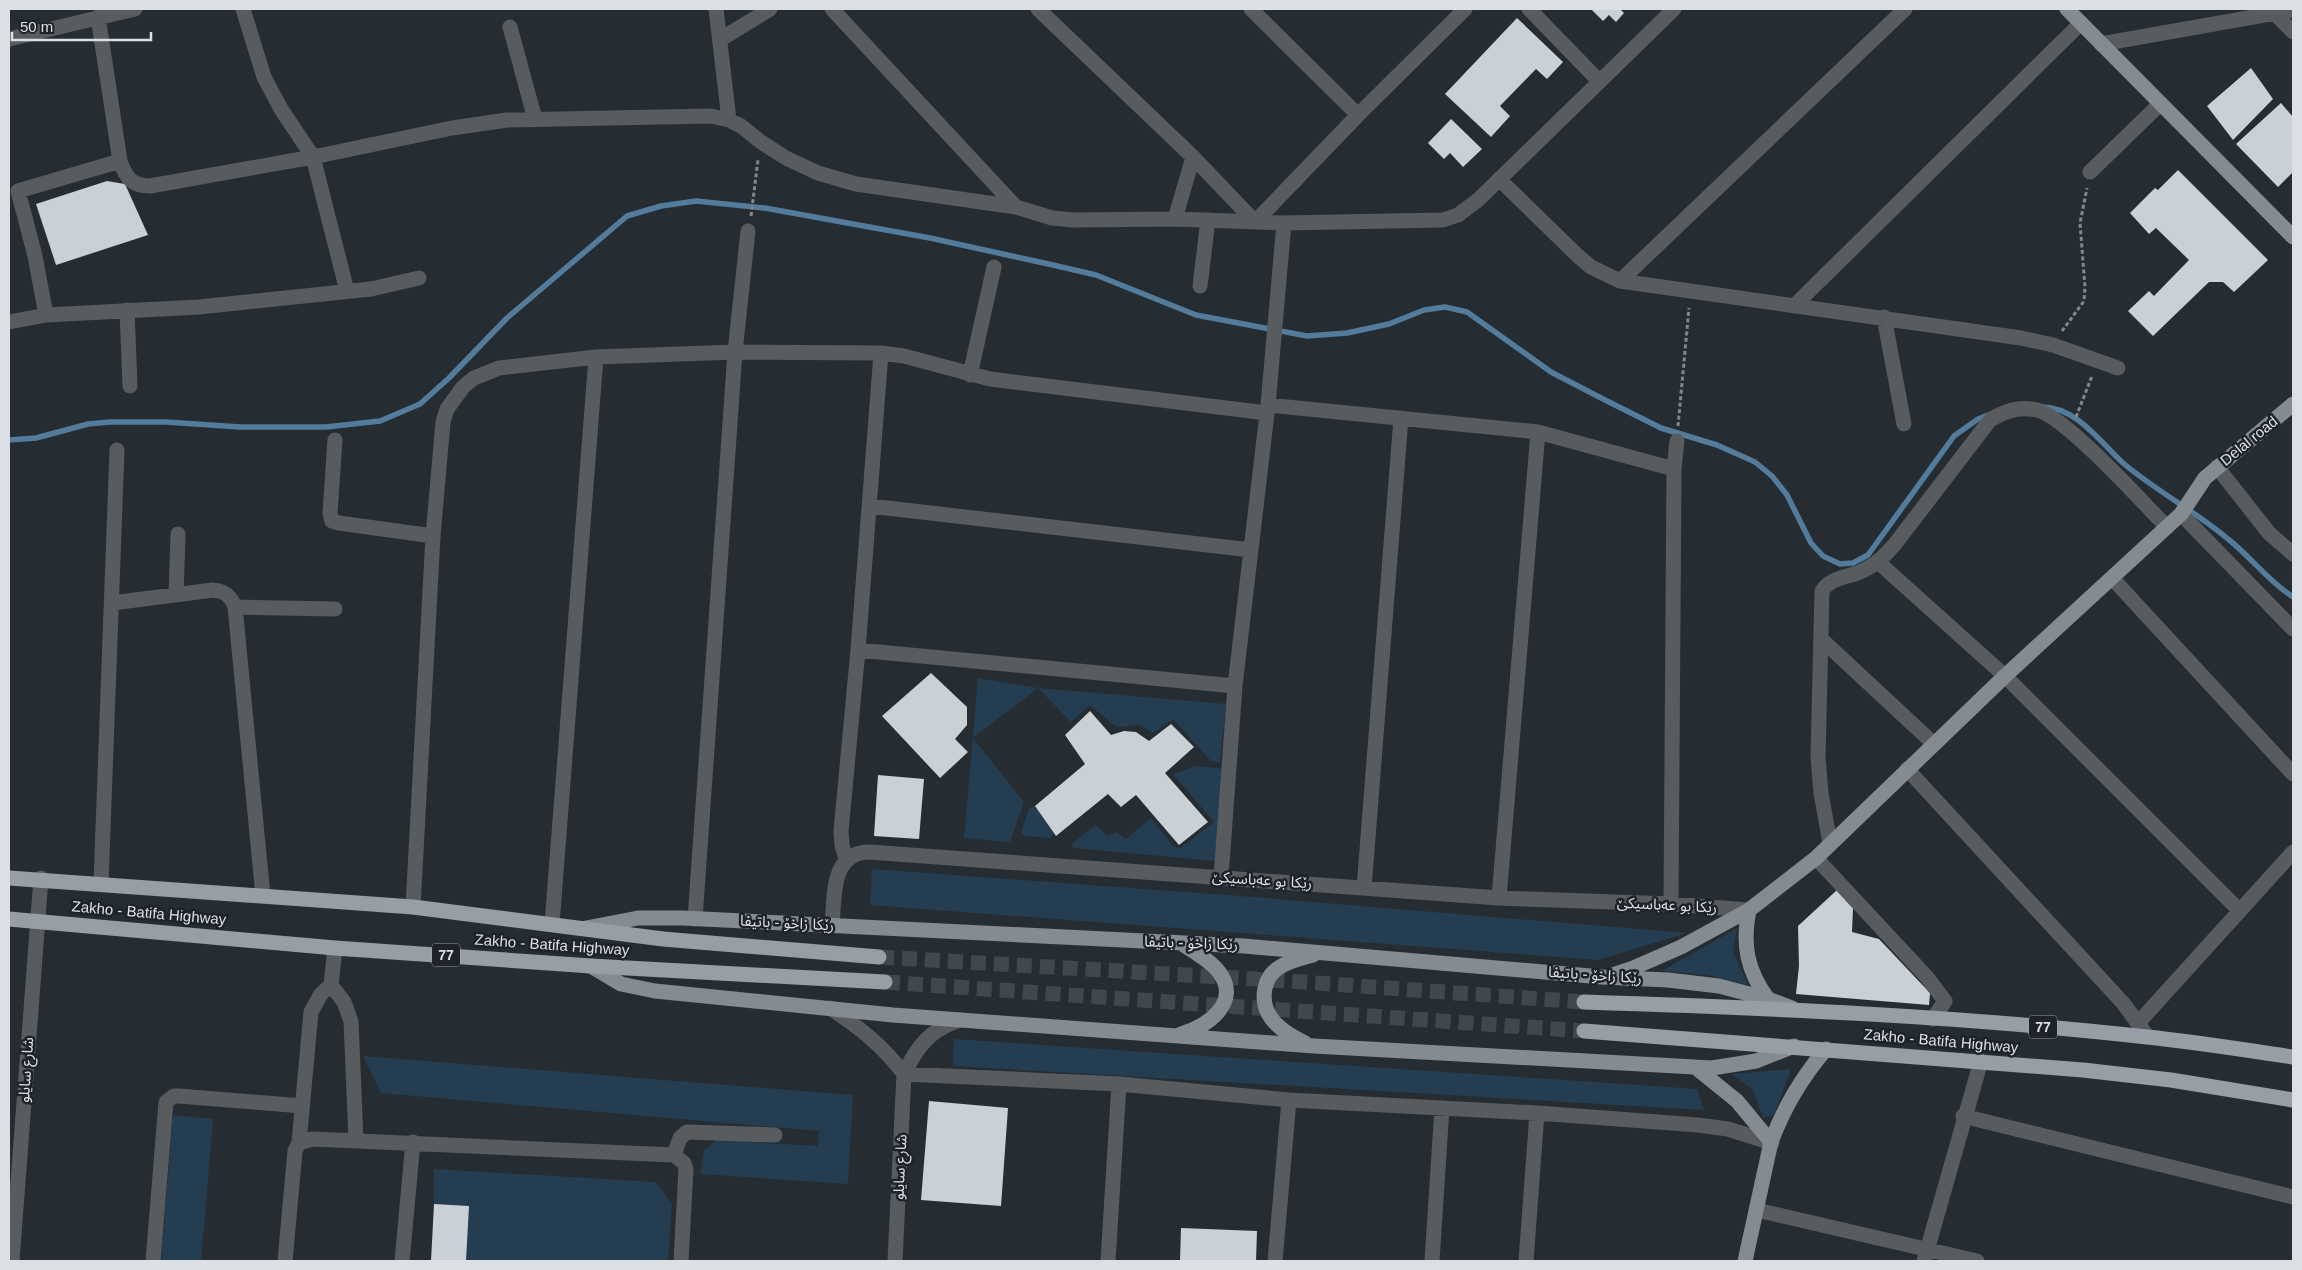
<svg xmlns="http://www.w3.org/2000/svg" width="2302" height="1270" font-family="Helvetica,'Noto Sans Arabic',sans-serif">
<rect width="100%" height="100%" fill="#262d32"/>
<path fill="#243d50" d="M978,678L1038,688L1226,704L1220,762L1211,761L1173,719L1153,733L1139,725L1116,727L1090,705L1071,722L1038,688L973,738L1024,802L1010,842L964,838Z
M1196,766L1223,769L1215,861L1073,848L1072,844L1095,825L1108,836L1116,832L1126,839L1151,818L1174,847L1180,848L1214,822L1173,774Z
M1035,806L1054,834L1051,838L1025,836L1021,832L1029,809Z
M872,869L1253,897L1687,933L1598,960L870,905Z
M1737,928L1733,952L1748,985L1708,975L1662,971Z
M954,1039L1697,1089L1704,1110L953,1066Z
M363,1056L853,1095L848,1184L700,1174L704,1151L716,1140L818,1146L819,1131L381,1093Z
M1791,1069L1774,1115L1763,1118L1753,1090L1731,1074Z
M173,1115L213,1119L201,1261H161Z
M434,1169L656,1182L672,1204L668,1261H466L468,1206L434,1204Z"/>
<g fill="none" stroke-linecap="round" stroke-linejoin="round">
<path stroke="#537b9b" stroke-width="5.5" d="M2041,407C2077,407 2099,441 2123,463C2156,491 2195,511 2228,539C2251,557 2268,581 2293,597
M9,440L36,438L88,424L110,422H166L240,427H326L380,421L420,404L449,378L507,318L627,216L661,206L696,201L765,208L930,238L1053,265L1096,275L1196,315L1307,336L1347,333L1389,324L1424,310L1445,307L1467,312L1551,372L1605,400L1661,428L1717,445L1755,462L1772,476L1787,495L1811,543L1823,556L1840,564L1853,563L1868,555L1954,436L1978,419L1988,415"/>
</g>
<path fill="#c9d1d7" d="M1591,9H1620L1624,13L1616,22L1609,15L1603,21Z
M1517,18L1563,62L1547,79L1536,69L1500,106L1510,116L1491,137L1445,94Z
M2251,68L2273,99L2233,140L2207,106Z
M2281,103L2293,117V172L2278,187L2236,144Z
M1451,119L1482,149L1463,167L1450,153L1444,159L1428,143Z
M2178,170L2268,260L2234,292L2223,282H2209L2153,336L2128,311L2149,291L2154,296L2189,260L2156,228L2149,234L2130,213L2155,188L2158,190Z
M107,181L125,184L148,235L56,265L36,204Z
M931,673L967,707V725L955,739L968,752L940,778L882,716Z
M1090,711L1111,735L1124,731L1136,732L1149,741L1171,724L1194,747L1165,773L1208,822L1179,845L1136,795L1121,807L1108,794L1056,836L1035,806L1085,764L1065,735Z
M878,775L924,779L919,839L874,836Z
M1837,890L1853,908L1852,932L1879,939L1930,993L1929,1005L1796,994L1799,966L1798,926Z
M929,1101L1008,1108L1001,1206L921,1200Z
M434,1204L469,1206L466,1261H431Z
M1181,1228L1257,1231L1256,1261H1180Z"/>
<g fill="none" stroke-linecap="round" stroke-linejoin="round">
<path stroke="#41484d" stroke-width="15" stroke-dasharray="15 8" stroke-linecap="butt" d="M879,957L1289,981L1584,1002
M885,982L1584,1031"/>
<path stroke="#81878b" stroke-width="3" stroke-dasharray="4 2.5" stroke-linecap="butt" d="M751,216L758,160
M2062,331L2084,301L2085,287L2080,223L2087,188
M2076,417L2092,376
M1678,426L1689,308"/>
<path stroke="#595c5f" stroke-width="15" d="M243,9L264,77L281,109L313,157L347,291
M716,9L729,120
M832,9L1016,207L1052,218L1074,220L1175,219L1284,223L1443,220L1458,215L1478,200L1674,9
M1038,9L1193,157L1255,222
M1251,9L1358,115
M1529,9L1599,81
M2274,9L2275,14L2293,32
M98,17L120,161C126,178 132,186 150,186L313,157L452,128L507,120L711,116L729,120L741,126L761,142L786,158L818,173L856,184L1016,207
M510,27L535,119
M9,39L135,9
M721,39L770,9
M2101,44L2293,10
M2090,172L2160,104
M1499,179L1578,256L1591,267L1620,281L2021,338L2053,345L2118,368
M1175,219L1193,157
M1255,222L1358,115L1465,9
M1620,281L1905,9
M1200,286L1208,220
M1794,306L2081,23
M127,310L130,386
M46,315L35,256L18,191L120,161
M1884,317L1904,424
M9,322L46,315L199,307L371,289L419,278
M970,375L994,267
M1268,405L1538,432L1674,469
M335,440L330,513L332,521L339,523L433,536
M2217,467L2269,533L2293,554
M870,506L1251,550
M2181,514L2293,629
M1878,562L2005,676L2240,911
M2112,578L2293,774
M176,595L178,534
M112,603L213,590C225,591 231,596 235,607L263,896
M235,607L335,609
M1821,639L1934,744
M858,650L1235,686
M1907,769L2123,1003L2148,1037
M1830,843L1821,793L1818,757L1822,591C1831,576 1851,578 1866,569C1878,563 1886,554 1895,544L1990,420C2005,411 2019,406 2037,410C2066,417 2142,502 2167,527
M1816,858L1926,976L1945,1001L1933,1019
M846,859L842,845L841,831L858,650L881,353
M1221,877L1235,686L1268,405L1284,223
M101,883L117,450
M1364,888L1401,418
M1499,898L1538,432
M1671,904L1674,469L1677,441
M413,907L433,536L443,422L447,409L463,387L474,378L499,368L596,357L735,352L881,353L904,356L990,379L1267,413
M695,919L735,352L748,231
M552,924L596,357
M832,925C835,897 830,853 869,852L1499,898L1671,904L1749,910
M331,985L344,1002L351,1021L356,1140
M830,1008C859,1027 883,1046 904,1074
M2139,1022L2293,852
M904,1074L1119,1084L1289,1100L1537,1113L1698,1125L1728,1129L1772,1143
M1963,1116L2293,1197
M299,1143L311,1012L321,994L331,985L335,948
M674,1155L680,1138L687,1132L775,1135
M1757,1210L1977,1261
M12,1261L41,878
M153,1261L166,1102L174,1096H179L302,1106
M285,1261L295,1151L299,1143L312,1139L674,1155L684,1163L686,1169L681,1261
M402,1261L413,1142
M895,1261L904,1074C917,1046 931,1029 960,1020
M1108,1261L1119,1084
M1275,1261L1289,1100
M1432,1261L1442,1108
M1526,1261L1537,1113
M1924,1261L1981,1061"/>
<path stroke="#858c91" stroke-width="15" d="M2067,9L2293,237
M1749,910C1742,944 1747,971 1768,999
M586,928L638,918H683L1244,946L1602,977L1668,980L1719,986L1768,999L1792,1008
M1181,943C1194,952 1210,960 1219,972C1242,1002 1207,1027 1181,1034
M591,966L621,984L655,991L893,1015L1314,1046L1712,1068L1756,1061L1794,1046
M1615,974L1633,968L1681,947L1749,910L1816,858L2005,676L2181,514L2205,478L2293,404
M1305,1043C1283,1032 1259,1017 1265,988C1267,979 1271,972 1280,967C1289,961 1302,958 1313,955
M1695,1067L1737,1101L1771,1142
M1745,1261L1771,1142C1784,1107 1802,1077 1826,1049"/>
<path stroke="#979ea5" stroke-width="15" d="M9,878L413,907L663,939L879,957
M9,919L335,948L591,966L885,982
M1584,1002C1772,1008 1960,1016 2147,1037C2196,1042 2245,1050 2293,1057
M1584,1031L2083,1070L2171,1080L2293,1100"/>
</g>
<g text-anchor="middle" stroke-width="5" stroke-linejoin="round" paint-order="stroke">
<g fill="#1d2328" stroke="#a3a7ac" stroke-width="1">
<rect x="432" y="943.5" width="28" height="23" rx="4"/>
<rect x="2029" y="1015.5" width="28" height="23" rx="4"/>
</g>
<g font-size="14" font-weight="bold" fill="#dce0e4">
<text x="446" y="960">77</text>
<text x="2043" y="1032">77</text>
</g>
<g font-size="15" fill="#dce0e4" stroke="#1d2328">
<text transform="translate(2249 441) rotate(-39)" y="5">Delal road</text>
<text transform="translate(1262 880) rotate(4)" y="5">رێكا بو عه‌باسيكێ</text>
<text transform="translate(1667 905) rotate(3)" y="5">رێكا بو عه‌باسيكێ</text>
<text transform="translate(149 913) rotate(5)" y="5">Zakho - Batifa Highway</text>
<text transform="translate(787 923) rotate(3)" y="5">رێکا زاخۆ - باتیفا</text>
<text transform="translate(1191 943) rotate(2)" y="5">رێکا زاخۆ - باتیفا</text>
<text transform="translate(552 945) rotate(4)" y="5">Zakho - Batifa Highway</text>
<text transform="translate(1595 975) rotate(4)" y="5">رێکا زاخۆ - باتیفا</text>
<text transform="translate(1941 1041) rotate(5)" y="5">Zakho - Batifa Highway</text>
<text transform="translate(26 1070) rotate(-86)" y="5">شارع سايلو</text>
<text transform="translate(900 1167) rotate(-87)" y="5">شارع سايلو</text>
</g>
</g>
<rect width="2302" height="1270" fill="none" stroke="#dce0e4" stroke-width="20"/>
<path d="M12 32v8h139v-8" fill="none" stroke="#dce0e4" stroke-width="2.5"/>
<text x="20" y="32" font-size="15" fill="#dce0e4" stroke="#1d2328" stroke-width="4" paint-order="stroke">50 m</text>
</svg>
